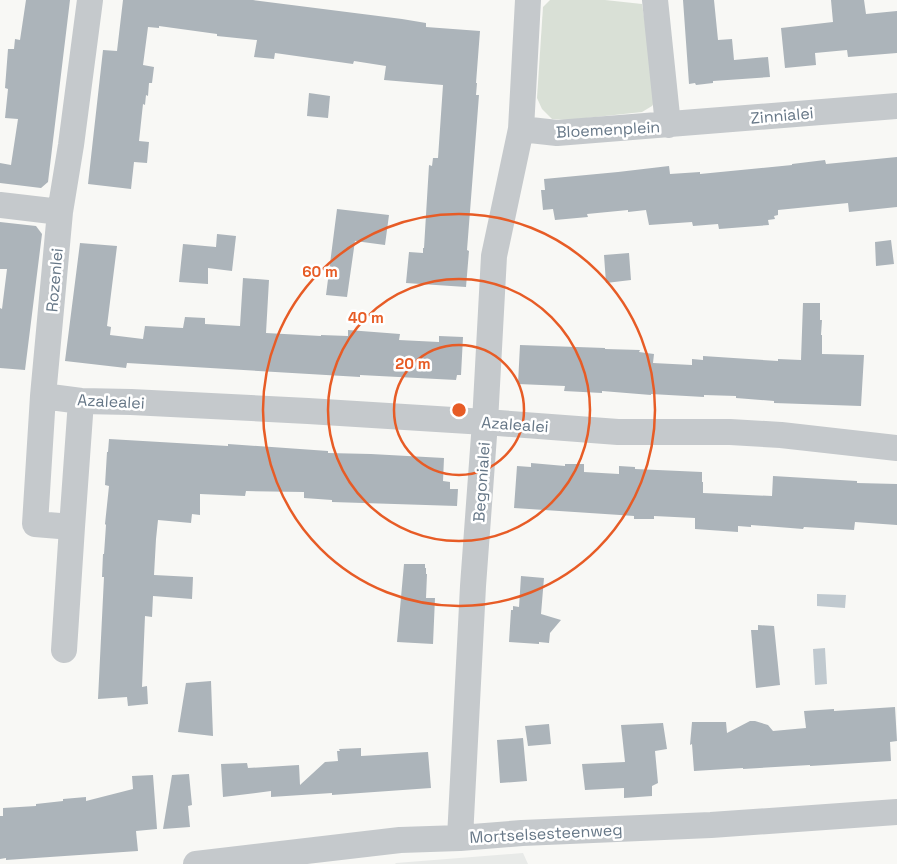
<svg xmlns="http://www.w3.org/2000/svg" width="897" height="864" font-family="'Space Grotesk',sans-serif">
<rect width="100%" height="100%" fill="#f8f8f5"/>
<path fill="#e8eae8" d="M523,853L528,864H395L396,863Z"/>
<path fill="#d9e0d6" d="M550,0H605L642,4L657,98L652,106L642,112L568,120L552,119L542,109L537,98L543,7Z"/>
<path fill="#c0c9cf" d="M817,594L846,595L845,608L817,606Z
M825,648L827,684L815,685L813,649Z"/>
<path fill="#acb4ba" d="M26,0H70L48,182L41,188L0,183V163L11,165L18,119L5,118L8,89L5,88L8,49H14L15,39L20,40Z
M123,0H253L402,19L426,23V27L480,31L476,83H477L476,95H479L467,250L469,251L466,287L406,283L409,252L423,253V248H424L429,165L432,166L433,158H438L443,85L384,80L386,66L354,61L353,64L275,53L274,59L254,57L257,40L217,36V34L159,26V28L148,27L143,65L154,67L152,83H149L148,96L146,95L145,105L143,104L139,141L149,142L147,163L134,162L131,189L88,184L103,50L117,51Z
M683,0H714L718,40L732,39L734,60L768,57L770,77L713,81V83L696,85L695,83L689,84Z
M831,0H864L866,14L897,11V53L848,57L847,50L815,53L816,65L785,68L781,28L833,22Z
M309,93L330,96L328,118L307,116Z
M897,157V207L849,212L848,203L778,210V215L774,216L775,219L768,220L769,225L719,229L718,224L693,226L692,222L649,225L646,210L628,212V210L587,214L588,217L555,220L553,209L543,210L541,190H545L544,179L618,172L669,166L670,174L700,172V174L792,165V164L825,160L826,164Z
M337,209L389,215L385,245L355,241L347,297L326,295Z
M0,222L36,226L42,234L25,370L0,368V308L2,309L7,269H0Z
M217,234L236,236L232,271L208,268V284L179,282L183,244L216,247Z
M891,240L894,264L876,266L875,242Z
M80,243L117,246L107,326L111,327L110,335L143,339L145,326L183,328L185,317L205,318V324L240,326L243,278L269,280L266,333L321,336V335L348,336V330L400,334L399,340L439,342V336L463,337L461,375H457L456,380L360,375V377L127,363L126,368L65,361Z
M629,253L631,280L606,283L604,255Z
M803,303H820V320H822L821,335H822V354L864,355L861,406L774,403V401L736,398V396L704,395V397L651,394V395L602,391V393L564,391L565,386L518,384L520,345L605,348V349L640,350L639,352L654,354L653,363L692,365V359L703,360V356L778,361V359L801,360Z
M109,439L228,446V444L328,451V453L371,454L444,458L443,481L450,482V489H458L457,506L332,502V500L304,498V492L246,491L245,496L200,494V515L192,514L191,523L158,520L156,539L154,575L193,577L192,599L153,596L152,617L145,616L142,687L147,686L148,704L128,706L127,697L98,699L104,577H102L103,554H104L106,525L105,524L109,486L105,485L107,452H108Z
M531,463L565,466V464H584V472L619,474V466L635,467V469L702,472V482H703V493L772,496L773,476L857,481V483L897,484V525L855,522L854,530L804,527L803,529L751,525V527L738,526V532L695,529V518L654,516V519H634V516L620,515L514,508L517,466L531,467Z
M404,564H425V568H426V574H427L426,598H435L433,644L397,642Z
M521,576L544,578L541,614L561,620L550,633L549,643L539,642V644L509,642L511,610H513V606L519,607Z
M758,625L774,626L780,685L756,688L751,630H758Z
M211,681L213,736L178,732L186,683Z
M895,707L897,741L890,742L891,761L810,766V765L743,769V768L694,771L692,744L690,745L692,722H726L727,733L750,721H755L768,725L773,731L806,728L804,711L834,709V711Z
M663,723L667,749L655,751L658,783L652,786V796L624,798V788L585,790L582,764L625,762L621,725Z
M549,724L551,744L528,746L525,726Z
M523,738L527,781L500,783L497,740Z
M361,748V756L428,752L431,788L332,795V793L271,797V791L223,797L221,764L247,763L248,768L299,765L300,785L325,762L338,761L337,751H340L339,749Z
M189,774L192,805L188,806L190,827L163,829L172,775Z
M153,775L157,829L136,831L138,851L6,860V858L0,859V816H3V808L36,806V804L63,801V799L86,797V801L133,789L132,776Z"/>
<g fill="none" stroke-linecap="round" stroke-linejoin="round">
<path stroke="#c5c9cc" stroke-width="26" d="M655,0L668,125
M521,129L557,133L897,106
M0,205L60,212
M43,396L81,401L131,402L308,411L485,422L618,432H730L781,435L897,448
M81,401L72,527L35,524L43,396L60,212L71,145L90,0
M64,650L72,527
M460,838L473,586L485,422L494,256L521,129L528,0
M196,864L400,840L460,838L522,833L711,825L897,812"/>
</g>
<g fill="none" stroke="#e75c26" stroke-width="2.5">
<circle cx="459" cy="410" r="65"/>
<circle cx="459" cy="410" r="131"/>
<circle cx="459" cy="410" r="196"/>
</g>
<g text-anchor="middle" stroke-width="5" stroke-linejoin="round" paint-order="stroke">
<g font-size="16" fill="#667787" stroke="#fff">
<text transform="translate(782 115) rotate(-5)" y="6">Zinnialei</text>
<text transform="translate(608 129) rotate(-3)" y="6">Bloemenplein</text>
<text transform="translate(54 280) rotate(-85)" y="6">Rozenlei</text>
<text transform="translate(111 401) rotate(3)" y="6">Azalealei</text>
<text transform="translate(515 424) rotate(4)" y="6">Azalealei</text>
<text transform="translate(481 482) rotate(-86)" y="6">Begonialei</text>
<text transform="translate(546 833) rotate(-3)" y="6">Mortselsesteenweg</text>
</g>
</g>
<circle cx="459" cy="410" r="8" fill="#e75c26" stroke="#fff" stroke-width="2.5"/>
<g font-size="15" text-anchor="middle" font-weight="bold" fill="#e75c26" stroke="#fff" stroke-width="5" stroke-linejoin="round" paint-order="stroke">
<text x="320" y="277">60 m</text>
<text x="366" y="323">40 m</text>
<text x="413" y="369">20 m</text>
</g>
</svg>
